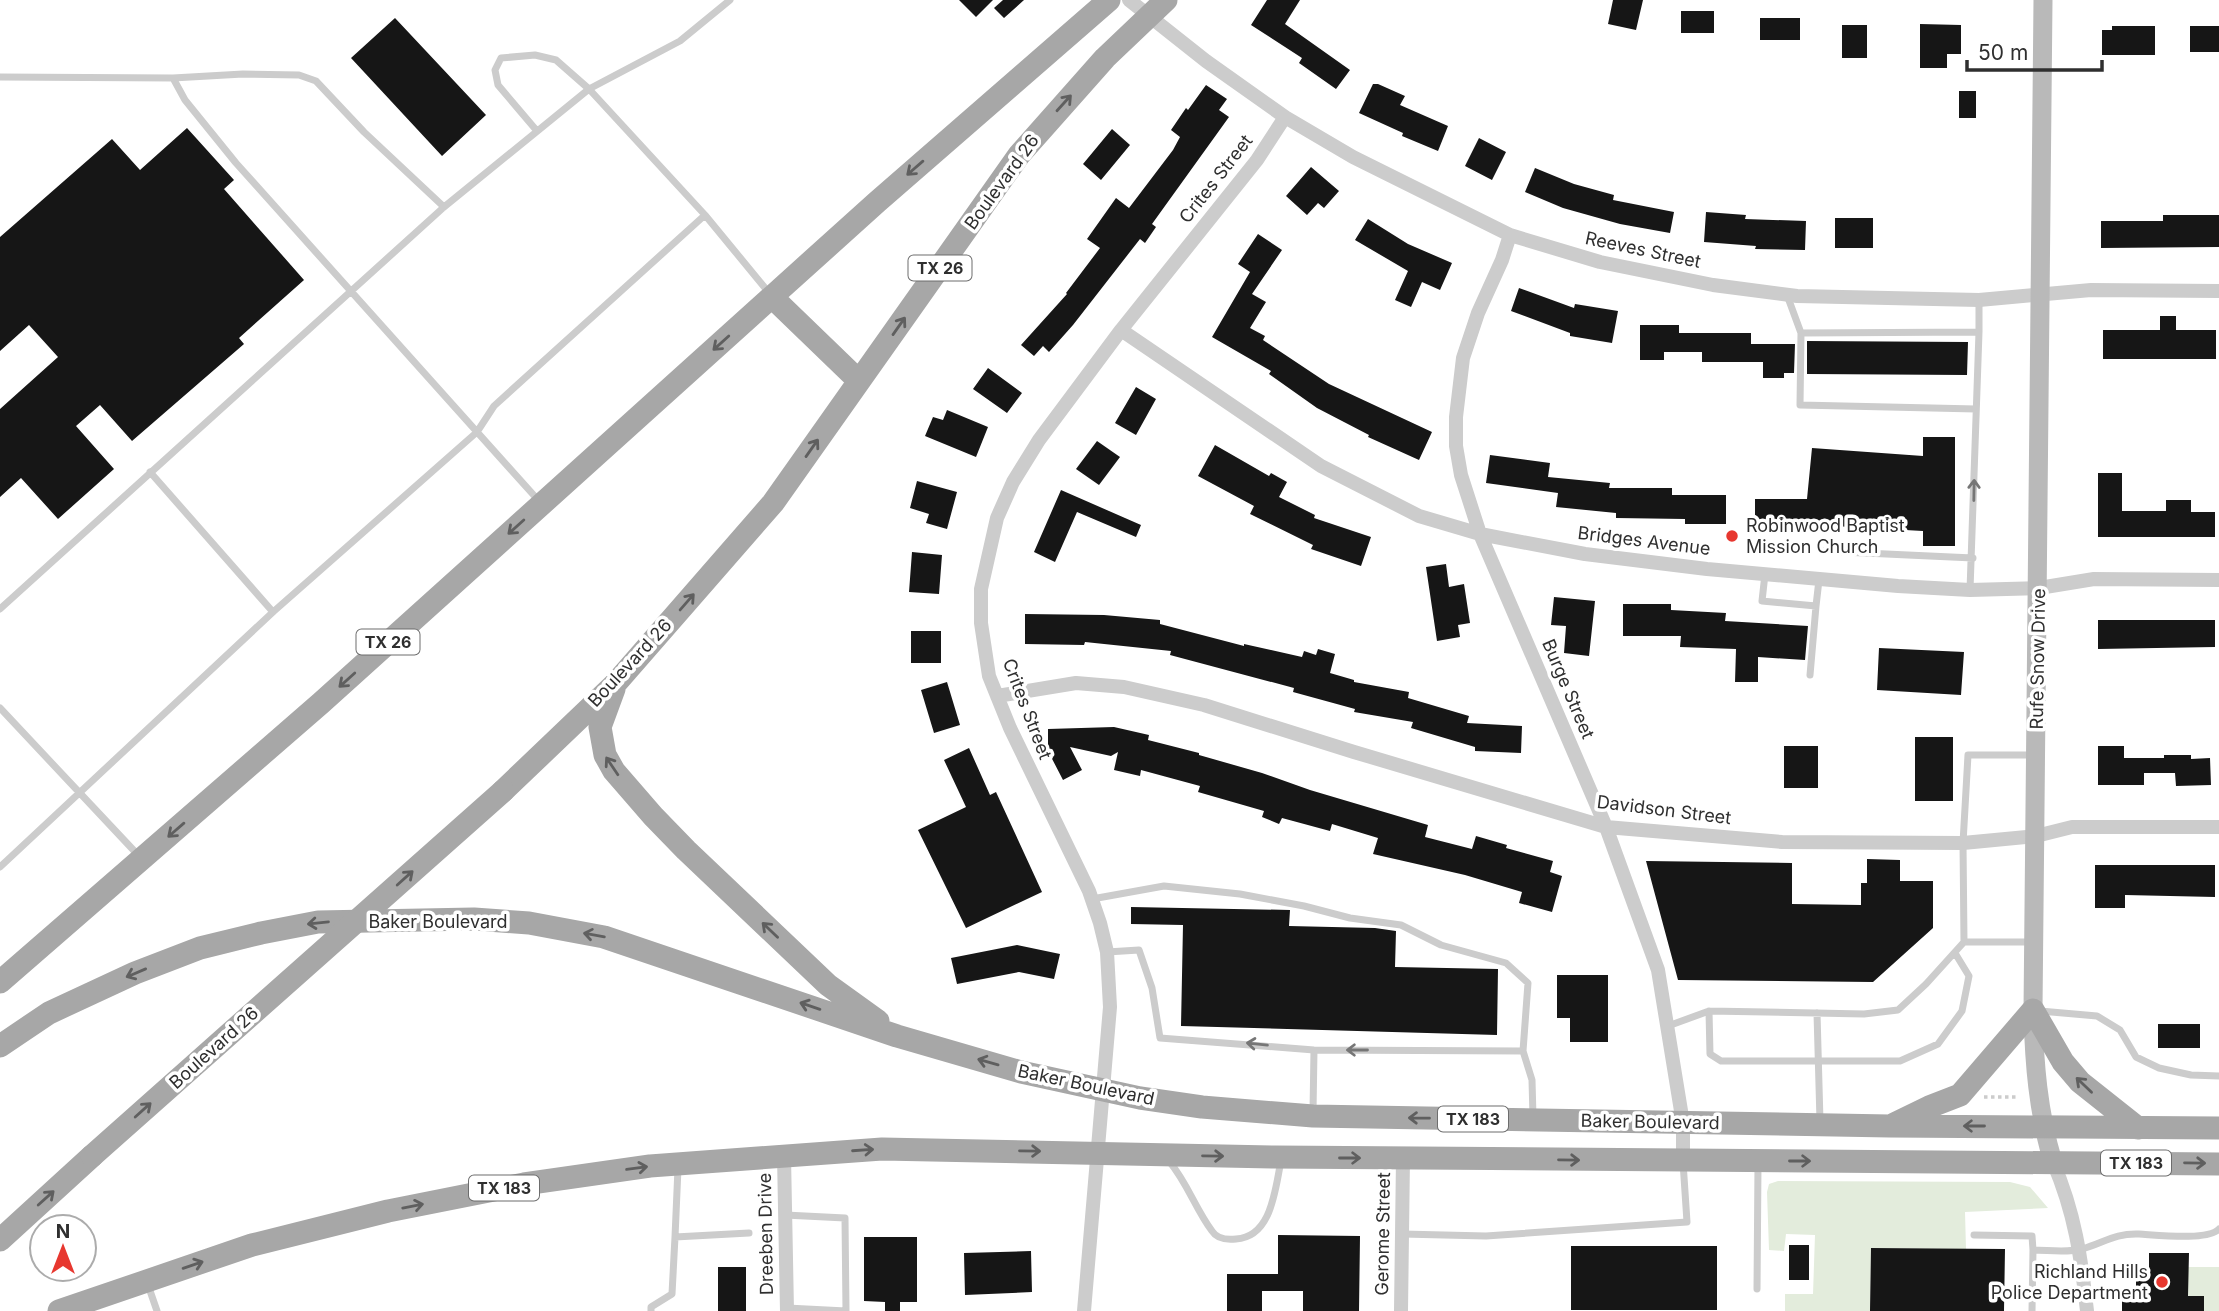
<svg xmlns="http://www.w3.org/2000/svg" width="2219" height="1311" font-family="Inter,sans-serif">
<rect width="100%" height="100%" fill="#fff"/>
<path fill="#e3ecdc" d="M1778,1181L2010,1182L2030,1187L2048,1208L1965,1212L1966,1249L1871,1248L1870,1311H1785V1294H1813L1815,1235L1786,1234L1784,1251L1769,1250L1767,1192L1769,1184Z
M2188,1267H2219V1311H2204L2188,1296Z"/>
<path fill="#161616" d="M959,0H993L976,17Z
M1003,0H1024L1004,18L994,8Z
M1267,0H1300L1285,24L1350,70L1336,89L1299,63L1302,58L1251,25Z
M1613,0H1643L1636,30L1608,24Z
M1681,11H1714V33H1681Z
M395,18L486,115L442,156L351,58Z
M1760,18H1800V40H1760Z
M1920,24L1961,25V54H1947V68H1920Z
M1842,25H1867V58H1842Z
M2112,26H2155V55H2102V30H2112Z
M2190,26H2219V52H2190Z
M1373,84H1378L1405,96L1400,105L1448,126L1438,151L1402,136L1403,133L1359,113Z
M1206,85L1227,99L1219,110L1229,117L1152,224L1156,227L1145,243L1140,239L1073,325L1049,352L1043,346L1034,356L1021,345L1067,294L1066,293L1100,248L1087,239L1116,198L1129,208L1173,150L1180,137L1171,130L1186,108L1188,110Z
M1959,91H1976V118H1959Z
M187,128L234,180L224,189L304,280L239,338L244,344L132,441L100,405L76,426L114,469L58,519L21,478L0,497V409L58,357L29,325L0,351V237L112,139L140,170Z
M1112,129L1130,145L1101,180L1083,164Z
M1479,138L1506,152L1492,180L1465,166Z
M1311,167L1339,191L1324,208L1318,203L1307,215L1286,196Z
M1535,168L1574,184L1614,195L1613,200L1674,212L1670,233L1620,224L1563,208L1525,192Z
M1706,212L1746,215L1745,219L1806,221L1805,250L1755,249L1756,246L1704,242Z
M2163,215H2219V247L2101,248V221H2163Z
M1835,218H1873V248H1835Z
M1368,219L1408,244L1452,263L1440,290L1422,282L1411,307L1395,300L1408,271L1355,240Z
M1258,234L1282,250L1252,294L1266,302L1250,328L1265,336L1263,340L1329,384L1432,432L1419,460L1368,437L1369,435L1317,408L1269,374L1271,371L1212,337L1250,272L1238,264Z
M1519,288L1574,308L1575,304L1618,311L1612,343L1570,336V333L1511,311Z
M2160,316H2176V330H2216V359H2103V330H2160Z
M1640,325H1679V333H1751V344H1795L1794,373H1784V378H1763V362H1702V352H1664V360H1640Z
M1807,341L1968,342L1967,375L1807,374Z
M988,368L1022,393L1007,413L973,389Z
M1136,387L1156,399L1136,435L1115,423Z
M947,410L988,427L976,457L925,436L933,417L943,420Z
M1923,437H1955V546H1923V531L1797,524V531H1755V499H1807L1812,448L1923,456Z
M1097,441L1120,457L1099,485L1076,469Z
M1215,445L1269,476L1271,473L1287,482L1279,497L1315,515L1314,518L1371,537L1361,566L1311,549L1313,545L1250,514L1254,506L1198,476Z
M1490,455L1550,463L1548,477L1610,483L1609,488H1672V495H1726V524H1685V519L1616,518V513L1556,507L1558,493L1486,483Z
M2098,473H2122V511H2166V500H2191V512H2215V537H2098Z
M917,481L957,492L947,529L926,523L929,514L910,508Z
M1061,490L1141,525L1136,537L1077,512L1055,562L1034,552Z
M912,552L942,555L939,594L909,592Z
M1446,564L1449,587L1464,584L1470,623L1458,625L1460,637L1437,641L1426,567Z
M1554,597L1595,601L1589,656L1564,653L1566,626L1551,625Z
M1623,604H1671V610L1726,613L1725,621L1808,626L1805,660L1758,657V682H1735L1736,649L1680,647L1681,636H1623Z
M1025,614L1104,615L1160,620V624L1244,646V644L1302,657L1304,651L1316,655L1318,649L1335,654L1330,673L1354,680V682L1409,692L1408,698L1469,716L1467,723L1522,726L1521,753L1475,751V747L1411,728L1413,722L1354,712L1355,709L1293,692L1294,688L1170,655L1171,651L1085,642L1084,645L1025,644Z
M2098,620H2215V647L2098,649Z
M911,631H941V663H911Z
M1879,648L1964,652L1961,695L1877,690Z
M947,682L960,725L934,733L921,690Z
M1114,727L1149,735L1148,740L1199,753V755L1262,773L1310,790L1428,825L1425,837L1472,849L1476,836L1507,845L1506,848L1553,861L1550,872L1562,876L1552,912L1519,903L1522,892L1465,875L1373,854L1378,838L1332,824L1330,831L1282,818L1279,824L1262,817L1264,811L1198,792L1200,786L1141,770L1140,776L1114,770L1118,752L1111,756L1070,747L1082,770L1063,780L1048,751V729Z
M1915,737H1953V801H1915Z
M1784,746H1818V788H1784Z
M2098,746H2124V758H2164V755H2191V759L2210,758L2211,785L2176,786L2175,773H2144V785H2098Z
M969,748L990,795L996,792L1042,892L966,928L918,830L966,807L944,760Z
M1867,859L1900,860V881H1933V928L1873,982L1678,980L1646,861L1792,863V904L1861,905V883H1867Z
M2095,865H2215V897L2125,895V908H2095Z
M1131,907L1290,910L1289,926L1375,928L1396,931L1395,967L1498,969L1497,1035L1181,1026L1183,925L1131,924Z
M1017,945L1060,954L1054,979L1019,972L957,984L951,958Z
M1557,975H1608V1042H1570V1018H1557Z
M2158,1024H2200V1048H2158Z
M1278,1235L1360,1236L1359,1311H1303V1291H1262V1311H1227V1274H1278Z
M864,1237H917V1302H900V1311H885V1302L864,1301Z
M1789,1245H1809V1280H1789Z
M1571,1246H1717V1310H1571Z
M1871,1248L2005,1249L2004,1311H1870Z
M1031,1251L1032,1292L965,1295L964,1253Z
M2149,1253H2189L2188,1296H2204V1311H2122V1296H2136V1269H2149Z
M718,1267H746V1311H718Z"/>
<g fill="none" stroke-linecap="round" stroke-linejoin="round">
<path stroke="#ccc" stroke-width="3.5" stroke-dasharray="3.5 3.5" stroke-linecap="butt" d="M1984,1097H2019"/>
<path stroke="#ccc" stroke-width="7" d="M0,77L173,78L185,100L236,163L539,501
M173,78L243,74L299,75L316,81L364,132L444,207
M537,131L498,85L495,70L501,58L535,55L556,60L589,89L705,215L770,294
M1787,295L1801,333L1800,405L1976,409
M1979,300V332
M1801,333L1979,332L1970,590
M150,472L273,612
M1821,551L1973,558
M1765,574L1762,601L1816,606L1819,580
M0,609L444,207L589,89L680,41L730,0
M1810,675L1816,606
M0,708L139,856
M0,867L273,612L477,432L494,406L705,215
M1092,899L1164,886L1240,894L1304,906L1350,918L1401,925L1441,945L1506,963L1528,983L1523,1051L1532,1080L1533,1117
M1964,942H2033
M1107,952L1139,950L1152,988L1160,1038L1314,1050L1523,1051
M1709,1011L1710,1054L1721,1061H1900L1938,1044L1962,1011L1969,976L1955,953
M2040,1011L2097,1016L2120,1030L2136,1057L2159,1068L2191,1075L2219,1076
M1817,1013L1820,1121
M1668,1026L1709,1011L1864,1014L1898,1010L1926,984L1964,942L1963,843L1968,755H2033
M1313,1112L1314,1050
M1169,1161C1188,1184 1195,1208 1212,1231C1217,1239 1227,1240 1236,1239C1272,1237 1275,1189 1281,1161
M678,1168L675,1237L749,1233
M785,1215L845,1218L846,1311
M1402,1234L1486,1236L1687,1222L1683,1162
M1974,1235L2032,1236L2033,1250
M148,1285L157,1311
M1757,1289L1758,1165
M787,1308L846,1311
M651,1311V1307L672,1294L675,1237
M2032,1311L2033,1250C2048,1250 2067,1253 2082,1249C2104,1243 2114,1233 2139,1234C2157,1235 2208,1241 2219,1229"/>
<path stroke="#ccc" stroke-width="14" d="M1129,0L1206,61L1285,117L1353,157L1510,235L1600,262L1713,285L1797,296L1979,300L2091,290L2219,291
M1510,235L1502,260L1478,313L1463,358L1456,417V446L1461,475L1480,534L1606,827L1658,970L1683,1123V1162
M1121,330L1321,466L1419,516L1480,534L1585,554L1707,569L1898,586L1970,590L2039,588L2094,579L2219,580
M997,696L1076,683L1124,687L1204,705L1354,752L1606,827L1782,842L1963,843L2036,836L2072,827H2219
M784,1156L787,1311
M2053,1162C2075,1213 2081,1257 2087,1311
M1084,1311L1110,1007L1107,952L1100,923L1089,891L1010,728L989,676L981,623V589L997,518L1013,482L1039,440L1121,330L1257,160L1285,117
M1401,1311L1403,1158"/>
<path stroke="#b9b9b9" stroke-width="19" d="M2043,0L2033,1010C2034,1062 2038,1112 2053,1162"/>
<path stroke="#a7a7a7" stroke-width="23" d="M772,297L859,381
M614,689L600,727L605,755L614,771L653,816L686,850L828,985L878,1021
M503,791L616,683L773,503L1019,155L1105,58L1166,0
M0,982L321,703L877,202L1109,0
M0,1046L49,1013L135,973L200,948L261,933L318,922L474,919L529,923L604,937L897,1036L1021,1072L1140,1098L1202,1107L1313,1116L1890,1126L2219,1128
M1894,1124L1929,1107L1960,1095L2033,1010L2063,1062L2080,1082L2138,1128
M0,1240L92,1156
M59,1311L252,1245L388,1211L524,1184L650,1166L882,1149L1274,1157L2219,1164"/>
<path stroke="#a7a7a7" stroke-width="23" d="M92,1156L503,791"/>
</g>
<defs><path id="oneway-shaft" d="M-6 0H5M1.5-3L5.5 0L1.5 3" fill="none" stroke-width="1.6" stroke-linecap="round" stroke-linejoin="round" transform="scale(1.75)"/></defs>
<g stroke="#5f5f5f">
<use href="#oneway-shaft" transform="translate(1064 103) rotate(-48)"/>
<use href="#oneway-shaft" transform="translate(915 168) rotate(139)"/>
<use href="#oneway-shaft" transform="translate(899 326) rotate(-55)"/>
<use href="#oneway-shaft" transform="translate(721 343) rotate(138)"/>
<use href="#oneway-shaft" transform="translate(812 448) rotate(-55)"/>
<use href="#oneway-shaft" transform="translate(516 527) rotate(138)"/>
<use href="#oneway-shaft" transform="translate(687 602) rotate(-49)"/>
<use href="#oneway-shaft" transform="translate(347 680) rotate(138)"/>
<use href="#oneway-shaft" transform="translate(612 766) rotate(-124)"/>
<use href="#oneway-shaft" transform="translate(176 830) rotate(139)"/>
<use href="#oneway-shaft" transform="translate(405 878) rotate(-42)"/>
<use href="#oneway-shaft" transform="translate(318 923) rotate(174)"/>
<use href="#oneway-shaft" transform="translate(770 930) rotate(-136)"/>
<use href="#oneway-shaft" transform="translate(594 935) rotate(-170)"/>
<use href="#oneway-shaft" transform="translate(136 973) rotate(157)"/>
<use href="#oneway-shaft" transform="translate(810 1006) rotate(-161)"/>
<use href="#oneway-shaft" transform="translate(988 1062) rotate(-164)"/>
<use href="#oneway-shaft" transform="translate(2084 1085) rotate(-136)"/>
<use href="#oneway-shaft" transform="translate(143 1110) rotate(-42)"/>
<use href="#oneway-shaft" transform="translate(1419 1118) rotate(-179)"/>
<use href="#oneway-shaft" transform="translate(1974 1126) rotate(-180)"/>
<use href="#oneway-shaft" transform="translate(863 1150) rotate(-4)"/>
<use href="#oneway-shaft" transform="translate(1030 1151) rotate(1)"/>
<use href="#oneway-shaft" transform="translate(1213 1156) rotate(1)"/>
<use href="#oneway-shaft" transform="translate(1350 1158)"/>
<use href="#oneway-shaft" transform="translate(1569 1160) rotate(1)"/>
<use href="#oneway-shaft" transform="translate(1800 1161)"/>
<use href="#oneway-shaft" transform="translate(2195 1163) rotate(1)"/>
<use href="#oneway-shaft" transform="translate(637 1168) rotate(-8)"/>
<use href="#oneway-shaft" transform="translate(46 1198) rotate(-42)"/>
<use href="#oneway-shaft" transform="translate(413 1206) rotate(-11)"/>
<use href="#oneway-shaft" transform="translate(193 1265) rotate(-19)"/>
</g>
<g stroke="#767676">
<use href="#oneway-shaft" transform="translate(1974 490) rotate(-89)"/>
<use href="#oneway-shaft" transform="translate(1257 1044) rotate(-174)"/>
<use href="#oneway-shaft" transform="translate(1357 1050) rotate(-180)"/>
</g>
<g fill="#e7372f" stroke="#fff" stroke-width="2.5">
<circle cx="1732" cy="536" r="7"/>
<circle cx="2162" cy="1282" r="7"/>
</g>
<g text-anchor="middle" stroke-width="7" stroke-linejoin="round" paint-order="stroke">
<g fill="#fff" stroke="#6d6d6d" stroke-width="2">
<rect x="908.5" y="255.5" width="63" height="25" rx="5"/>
<rect x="356.5" y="629.5" width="63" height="25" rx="5"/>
<rect x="1438" y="1106.5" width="70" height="25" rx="5"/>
<rect x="2101" y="1150.5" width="70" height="25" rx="5"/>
<rect x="469" y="1175.5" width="70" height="25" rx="5"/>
</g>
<g font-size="16" font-weight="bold" fill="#2f2f2f">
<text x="940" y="274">TX 26</text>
<text x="388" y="648">TX 26</text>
<text x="1473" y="1125">TX 183</text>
<text x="2136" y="1169">TX 183</text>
<text x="504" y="1194">TX 183</text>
</g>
<g font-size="18" fill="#2f2f2f" stroke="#fff">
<text transform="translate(1216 179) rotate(-52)" y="6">Crites Street</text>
<text transform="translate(1002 182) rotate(-54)" y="6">Boulevard 26</text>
<text transform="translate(1643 250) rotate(12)" y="6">Reeves Street</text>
<text transform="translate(1644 541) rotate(7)" y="6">Bridges Avenue</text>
<text transform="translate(2038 659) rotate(-89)" y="6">Rufe Snow Drive</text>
<text transform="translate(630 663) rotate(-47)" y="6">Boulevard 26</text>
<text transform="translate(1568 689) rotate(67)" y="6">Burge Street</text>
<text transform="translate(1027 709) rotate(69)" y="6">Crites Street</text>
<text transform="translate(1664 810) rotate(7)" y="6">Davidson Street</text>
<text x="438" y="928">Baker Boulevard</text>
<text transform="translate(214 1048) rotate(-42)" y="6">Boulevard 26</text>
<text transform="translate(1086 1085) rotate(12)" y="6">Baker Boulevard</text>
<text transform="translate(1650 1122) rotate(1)" y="6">Baker Boulevard</text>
<text transform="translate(766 1234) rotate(-91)" y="6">Dreeben Drive</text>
<text transform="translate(1383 1234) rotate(-89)" y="6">Gerome Street</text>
</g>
<g font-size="18" fill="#2f2f2f" stroke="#fff" text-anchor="start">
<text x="1746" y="532">Robinwood Baptist<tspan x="1746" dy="21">Mission Church</tspan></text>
<text x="2148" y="1278" text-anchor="end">Richland Hills<tspan x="2148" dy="21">Police Department</tspan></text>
</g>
</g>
<g transform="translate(63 1248)"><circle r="33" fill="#ffffff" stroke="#acacac" stroke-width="2"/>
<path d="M0-5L12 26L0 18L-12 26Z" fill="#e7372f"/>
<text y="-10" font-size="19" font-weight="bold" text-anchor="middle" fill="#2f2f2f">N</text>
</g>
<path d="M1967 60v10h135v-10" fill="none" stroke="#2f2f2f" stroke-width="3.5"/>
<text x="1978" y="60" font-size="21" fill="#2f2f2f" stroke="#ffffff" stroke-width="5" paint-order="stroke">50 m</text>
</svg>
